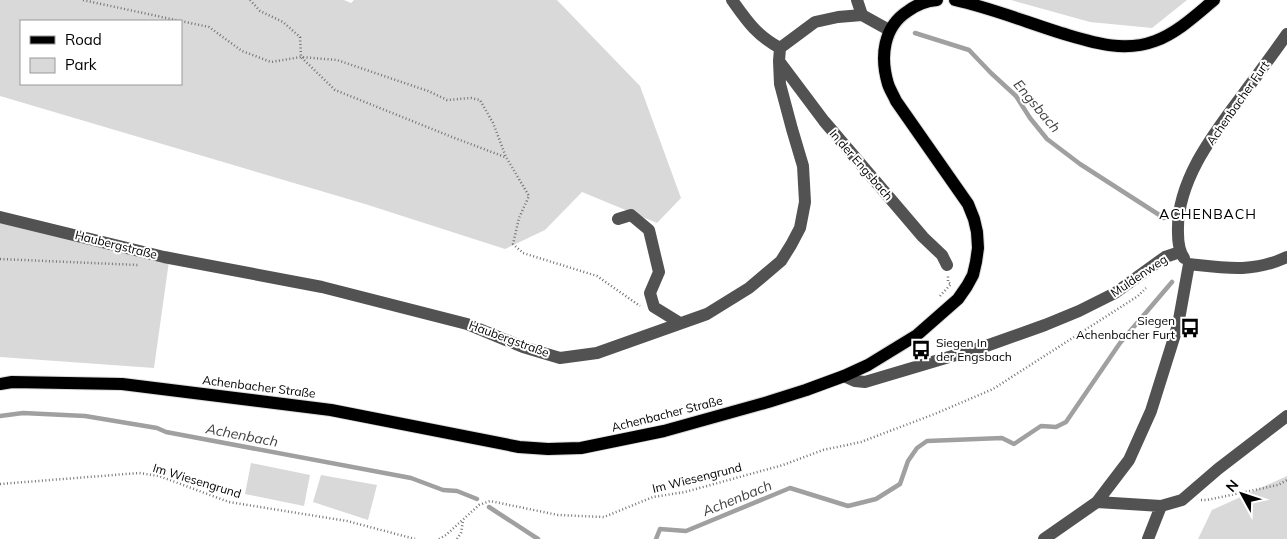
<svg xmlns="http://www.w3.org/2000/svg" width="1287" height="539" font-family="Mulish,sans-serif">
<rect width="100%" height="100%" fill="#fff"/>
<path fill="#d9d9d9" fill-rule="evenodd" d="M0,0H344L351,3L354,0H557L640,86L681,198L657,223L582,192L545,230L505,249L365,204L0,96ZM21,21H181V84H21Z
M1011,0H1187L1152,28L1090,22Z
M0,213L169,261L154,368L0,357Z
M251,463L310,475L304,506L245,494Z
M321,475L377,485L368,520L313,502Z
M1287,476V539H1198L1212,510Z"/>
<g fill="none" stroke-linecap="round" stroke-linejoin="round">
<path stroke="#a0a0a0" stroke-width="4.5" d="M915,33L969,50L991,73L1016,96L1030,118L1047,139L1080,164L1164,218
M0,416L23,413L85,416L157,428L166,432L411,478L443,490L457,491L477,499
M489,507L538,539
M656,539L660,529L686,531L790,488L848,506L876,499L900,484L908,461L917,448L927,441L1002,438L1014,444L1041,426L1056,427L1066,422L1120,343L1172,282"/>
<defs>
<path id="major" d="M955,0C991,8 1026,22 1061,33C1092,42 1123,53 1155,41C1177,33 1196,15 1214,0
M0,384L12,382L122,384L331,410L519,447L548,449L581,448L664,431L768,402L806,390L844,376L868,365L917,335L958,299L967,286L973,275L976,262L978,248L977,232L974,219L968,204L896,101C894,96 890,90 888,84C880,57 883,27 908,11C916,5 926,1 937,0"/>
</defs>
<use href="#major" stroke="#dbdbdb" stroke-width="14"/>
<path stroke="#747474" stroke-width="2.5" stroke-dasharray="1 2.5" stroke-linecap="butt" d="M83,0L180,21
M250,0L260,11L283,22L300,37L301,57L335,90L452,137L505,157
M181,21L209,27L242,51L271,62L301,57L337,60L428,91L447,100L471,98L480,100L493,123L506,157L529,196L519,218L513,244L523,253L597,276L640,306
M0,259L138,265
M940,296L951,284L948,282V276
M0,484L139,473L159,476L229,502L347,521L415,539
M1201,500H1207L1278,485L1287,480
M439,539L446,535L479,505L490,501L558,515L604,517L653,497L685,492L783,465L823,450L861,442L937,413L993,389L1138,296L1146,288
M457,539L461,533L463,521"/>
<path stroke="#525252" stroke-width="12" d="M732,0C747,21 756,35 780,48
M857,0L862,15
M779,61L824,121L923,237L942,255L947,265
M0,217L164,257L322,287L467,324L523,347L560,358L597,353L707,314L749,288L781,261L791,245L800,228L805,202L803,166L792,129L780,84L779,61L780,48L815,22L838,17L862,15L889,30
M618,219L631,215L649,230L659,272L650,293L654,307L680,323
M1184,258C1179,251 1178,242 1178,233C1176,181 1214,133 1244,93C1258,74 1273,54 1287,34
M1189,264C1225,268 1253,273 1287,257
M844,376L855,381L865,382L986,346L1045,325L1079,311L1115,293L1165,257L1180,252
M1097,502L1161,506L1182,500L1218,469L1287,416
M1044,539L1097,502L1129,460L1151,411L1178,325L1189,264
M1148,539L1161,506"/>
<use href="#major" stroke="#000" stroke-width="12"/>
</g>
<defs>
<symbol id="bus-bare" viewBox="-9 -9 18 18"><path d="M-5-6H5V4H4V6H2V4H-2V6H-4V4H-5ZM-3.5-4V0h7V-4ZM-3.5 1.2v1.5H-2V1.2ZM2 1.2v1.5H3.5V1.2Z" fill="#000" stroke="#fff" stroke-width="2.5" paint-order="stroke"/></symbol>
</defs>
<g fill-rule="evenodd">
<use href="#bus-bare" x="1176" y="314" width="28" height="28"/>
<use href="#bus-bare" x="907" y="336" width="28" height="28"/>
</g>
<g text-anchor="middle" stroke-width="4" stroke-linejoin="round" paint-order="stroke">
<g font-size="12" fill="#000" stroke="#fff">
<text transform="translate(1238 103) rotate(-55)" y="4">Achenbacher Furt</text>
<text transform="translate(861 165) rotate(49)" y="4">In der Engsbach</text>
<text transform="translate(116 245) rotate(14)" y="4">Haubergstraße</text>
<text transform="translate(1139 276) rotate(-34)" y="4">Muldenweg</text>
<text transform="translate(509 339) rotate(20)" y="4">Haubergstraße</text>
<text transform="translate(259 387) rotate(7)" y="4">Achenbacher Straße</text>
<text transform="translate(667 414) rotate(-14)" y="4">Achenbacher Straße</text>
<text transform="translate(697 478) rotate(-14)" y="4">Im Wiesengrund</text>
<text transform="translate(197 481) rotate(17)" y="4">Im Wiesengrund</text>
</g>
<g font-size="12" fill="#000" stroke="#fff" text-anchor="end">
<text x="1175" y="325">Siegen<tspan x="1175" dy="14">Achenbacher Furt</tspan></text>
<text x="936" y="347" text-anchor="start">Siegen In<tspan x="936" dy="14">der Engsbach</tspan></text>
</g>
<g font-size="14" font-style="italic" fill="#414141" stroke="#fff">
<text transform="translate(1037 106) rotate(50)" y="5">Engsbach</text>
<text transform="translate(242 435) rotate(11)" y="5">Achenbach</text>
<text transform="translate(737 498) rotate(-22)" y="5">Achenbach</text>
</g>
<g font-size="14" letter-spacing="1" fill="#000" stroke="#fff">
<text x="1208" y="219">ACHENBACH</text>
</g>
</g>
<rect x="20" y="20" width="162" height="65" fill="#ffffff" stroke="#999999"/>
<rect x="30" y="36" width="25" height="8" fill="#000000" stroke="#999999"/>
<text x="65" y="45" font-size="15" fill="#000000">Road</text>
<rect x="30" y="58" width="25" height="15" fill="#d9d9d9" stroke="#999999"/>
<text x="65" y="70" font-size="15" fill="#000000">Park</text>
<g transform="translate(1242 494) rotate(310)" stroke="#ffffff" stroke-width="4" paint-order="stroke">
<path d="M0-4L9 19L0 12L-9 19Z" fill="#000000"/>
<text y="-8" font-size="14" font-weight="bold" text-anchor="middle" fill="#000000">N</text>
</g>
</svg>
